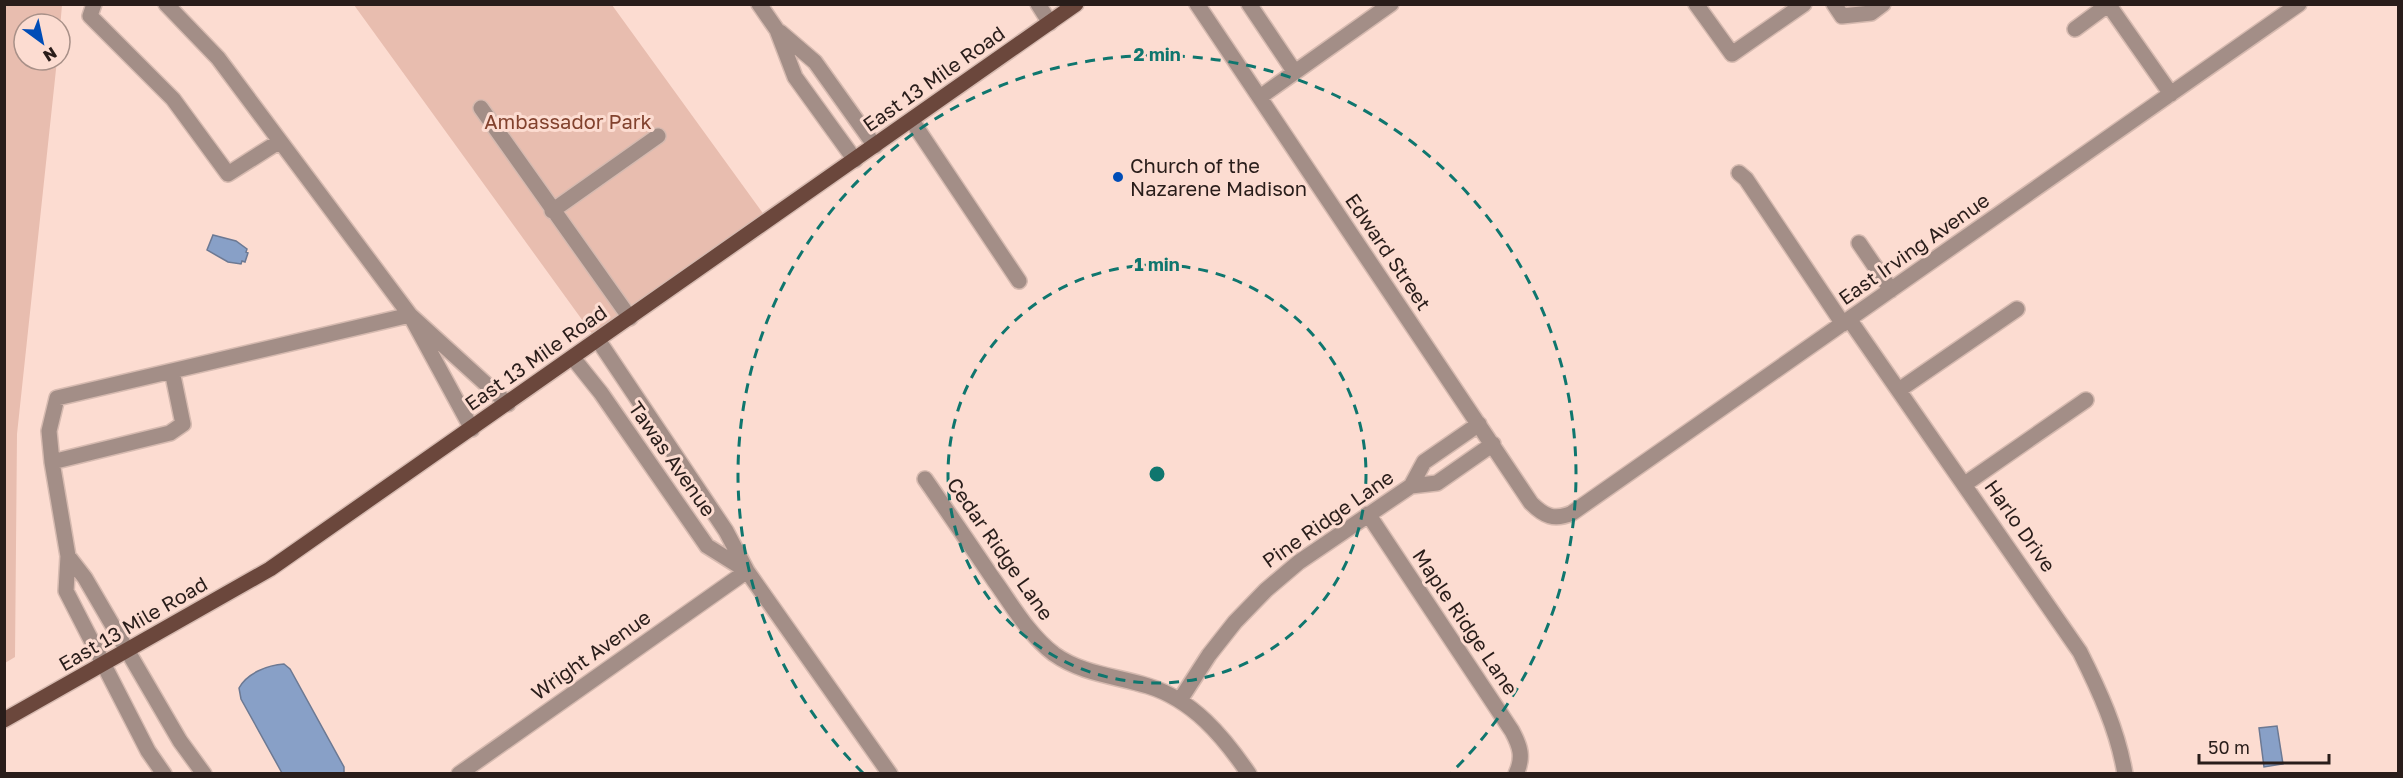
<svg xmlns="http://www.w3.org/2000/svg" width="2403" height="778" font-family="'Golos Text',sans-serif">
<rect width="100%" height="100%" fill="#fcdcd1"/>
<path fill="#e8bdaf" d="M5,4L62,5L60,28V24H24V60H57L17,434L15,657L5,663Z
M354,5H612L767,219L596,339Z"/>
<path fill="#88a0c7" stroke="#6c7993" stroke-width="1.5" d="M213,235L236,241L247,249L246,252L248,253L245,262L242,261L241,264L228,262L207,250Z
M284,664L290,669L344,767V773H282L241,699L239,688C247,673 268,665 284,664Z
M2277,726L2283,764L2264,767L2259,728Z"/>
<g fill="none" stroke-linecap="round" stroke-linejoin="round">
<defs>
<path id="minor" d="M94,4L90,16L173,99L228,174L280,141
M759,4L777,30L795,77L855,160
M1038,4L1050,23
M1197,4L1531,503C1544,516 1554,521 1572,513L2299,4
M1249,4L1294,71
M1696,4L1732,54L1804,4
M1834,4L1842,16L1871,13L1883,4
M2108,4L2171,94
M2075,29L2109,4
M780,32L815,62L875,146
M1260,97L1391,4
M481,108L630,318
M912,121L1019,281
M1739,173L1746,179L1843,324
M552,211L658,136
M1859,243L1891,290
M1849,319L2080,652C2099,690 2118,731 2125,774
M598,340L726,531L747,571L890,774
M573,358L601,393L707,546L747,571
M1899,390L2017,309
M472,429L410,315L508,404
M52,462L170,433L183,424L172,371
M925,479C948,512 971,546 994,580C1012,605 1029,635 1054,654C1082,674 1116,676 1148,686C1193,700 1223,736 1249,774
M1965,484L2086,400
M1411,486L1424,462L1479,424
M1368,514L1512,731C1520,746 1524,757 1516,774
M68,556L85,578L180,741L204,774
M1180,700L1209,655L1235,622L1266,590L1299,562L1411,486L1437,483L1493,444
M164,774L148,751L66,591L68,556L52,462L49,431L57,398L410,315L218,58L166,4
M459,774L747,571"/>
<path id="major" d="M4,720L270,569L1076,4"/>
</defs>
<use href="#minor" stroke="#d6bab0" stroke-width="18"/>
<use href="#major" stroke="#d6bab0" stroke-width="18"/>
<use href="#minor" stroke="#a38e87" stroke-width="15"/>
<use href="#major" stroke="#6b473c" stroke-width="15"/>
</g>
<g fill="none" stroke="#0f766e" stroke-width="3" stroke-dasharray="10 8">
<circle cx="1157" cy="474" r="209"/>
<path d="M863 773A419 419 0 1 1 1451 773"/>
</g>
<circle fill="#004db7" stroke="#fcdcd1" stroke-width="2" cx="1118" cy="177" r="6"/>
<g text-anchor="middle" stroke-width="6" stroke-linejoin="round" paint-order="stroke">
<g font-size="20" fill="#291d1a" stroke="#fcdcd1">
<text transform="translate(934 79) rotate(-35)" y="7">East 13 Mile Road</text>
<text transform="translate(1914 249) rotate(-35)" y="7">East Irving Avenue</text>
<text transform="translate(1388 252) rotate(56)" y="7">Edward Street</text>
<text transform="translate(536 358) rotate(-35)" y="7">East 13 Mile Road</text>
<text transform="translate(672 459) rotate(55)" y="7">Tawas Avenue</text>
<text transform="translate(1328 519) rotate(-35)" y="7">Pine Ridge Lane</text>
<text transform="translate(2020 526) rotate(55)" y="7">Harlo Drive</text>
<text transform="translate(1000 549) rotate(55)" y="7">Cedar Ridge Lane</text>
<text transform="translate(1465 622) rotate(56)" y="7">Maple Ridge Lane</text>
<text transform="translate(133 624) rotate(-30)" y="7">East 13 Mile Road</text>
<text transform="translate(591 655) rotate(-35)" y="7">Wright Avenue</text>
</g>
<g font-size="20" fill="#82422e" stroke="#fcdcd1">
<text x="568" y="129">Ambassador Park</text>
</g>
<g font-size="20" fill="#291d1a" stroke="#fcdcd1" text-anchor="start">
<text x="1130" y="173">Church of the<tspan x="1130" dy="23">Nazarene Madison</tspan></text>
</g>
</g>
<circle cx="1157" cy="474" r="9" fill="#0f766e" stroke="#fcdcd1" stroke-width="3"/>
<g font-size="18" text-anchor="middle" font-weight="bold" fill="#0f766e" stroke="#fcdcd1" stroke-width="6" stroke-linejoin="round" paint-order="stroke">
<text x="1157" y="61">2 min</text>
<text x="1157" y="271">1 min</text>
</g>
<rect width="2403" height="778" fill="none" stroke="#291d1a" stroke-width="12"/>
<g transform="translate(42 42) rotate(147)"><circle r="28" fill="#fcdcd1" stroke="#a89088" stroke-width="1.5"/>
<path d="M0-4.5L10 22L0 15L-10 22Z" fill="#004db7"/>
<text y="-9" font-size="16" font-weight="bold" text-anchor="middle" fill="#291d1a">N</text>
</g>
<path d="M2199 754v9h130v-9" fill="none" stroke="#291d1a" stroke-width="3"/>
<text x="2208" y="754" font-size="18" fill="#291d1a" stroke="#fcdcd1" stroke-width="4.5" paint-order="stroke">50 m</text>
</svg>
